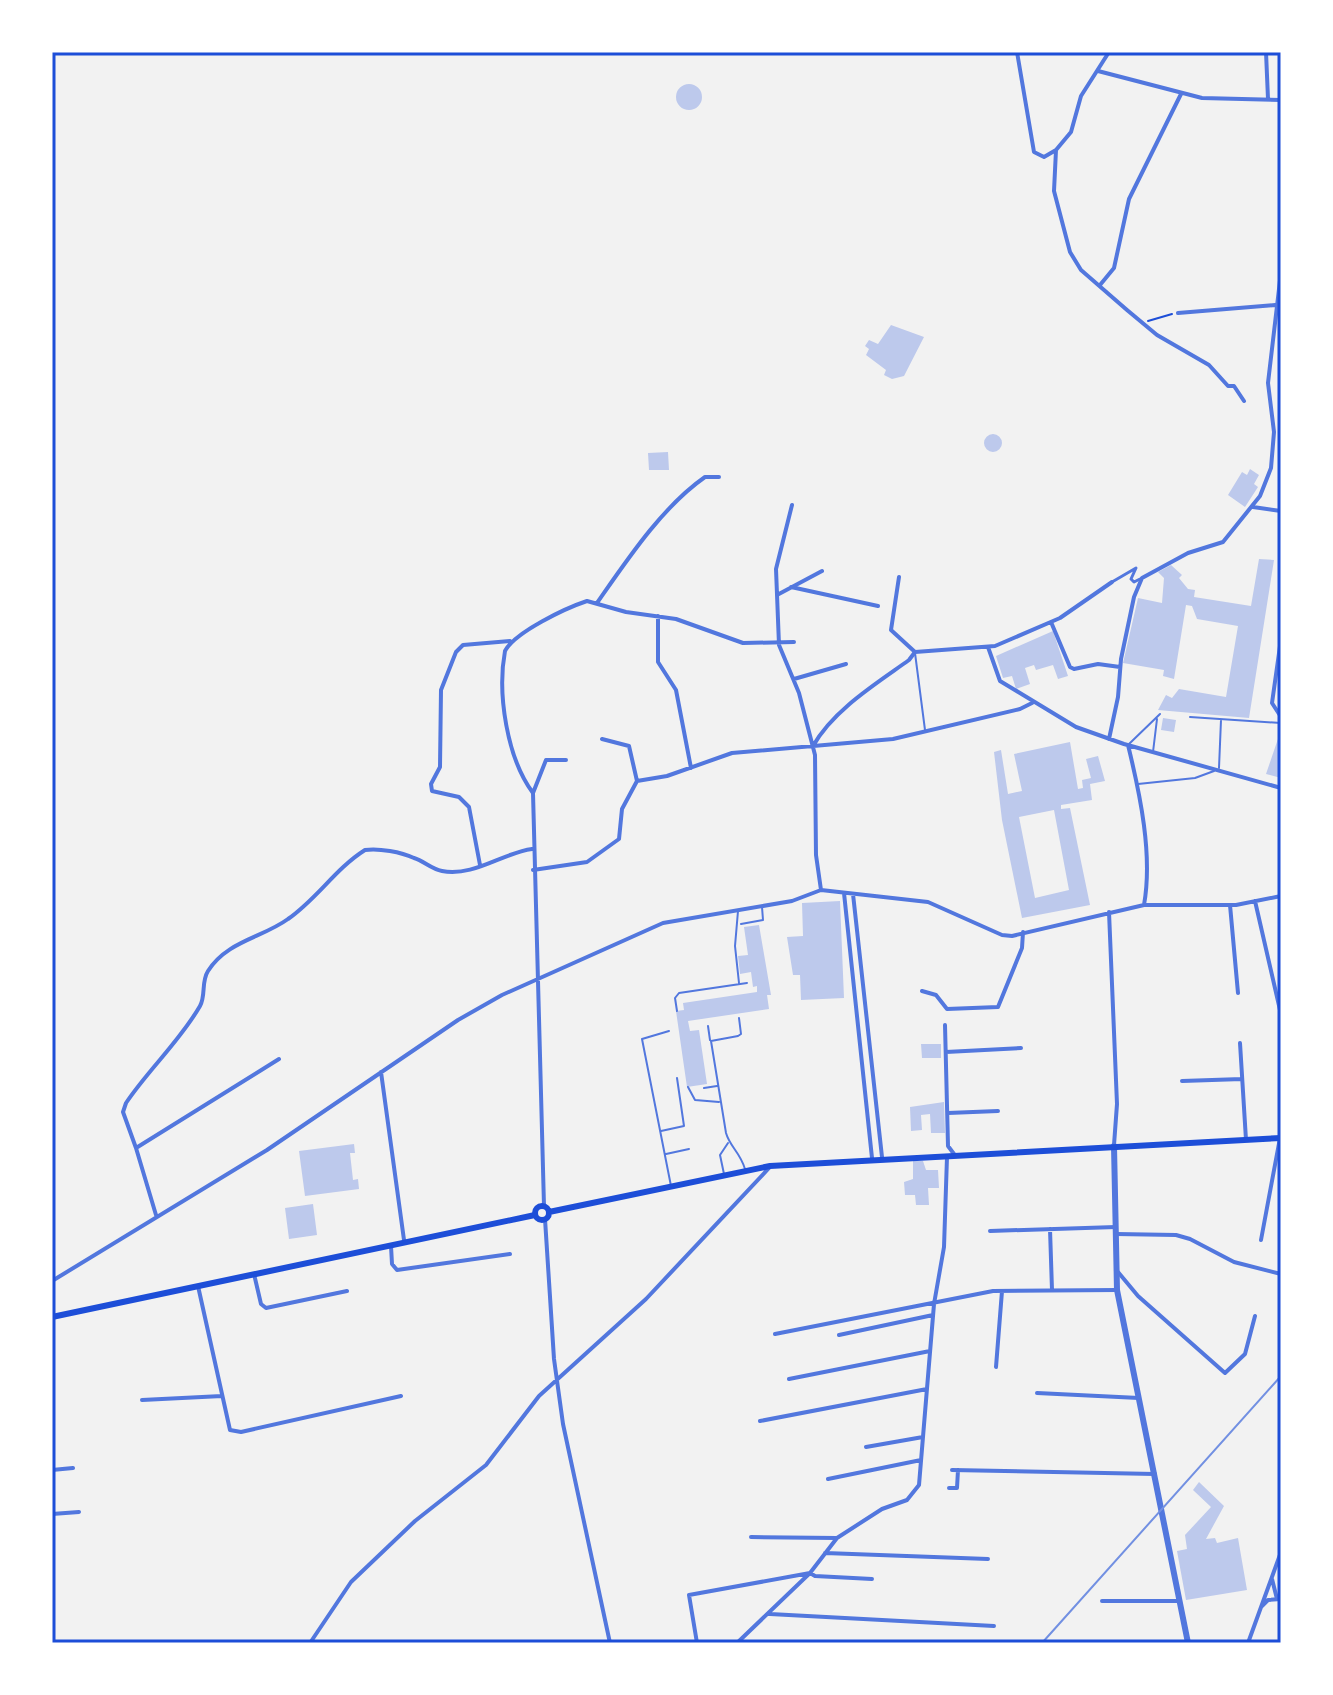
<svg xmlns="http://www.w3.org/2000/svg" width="1333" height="1695" font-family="Helvetica,sans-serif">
<rect width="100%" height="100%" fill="#f2f2f2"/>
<path fill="#bdc9ec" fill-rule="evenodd" d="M676 97a13 13 0 1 1 26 0a13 13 0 1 1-26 0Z
M891,325L924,337L904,376L892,379L884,375L886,370L866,355L869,349L865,346L869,340L878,344Z
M984 443a9 9 0 1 1 18 0a9 9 0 1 1-18 0Z
M668,452L669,470H649L648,453Z
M1250,469L1259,475L1254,484L1258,487L1245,507L1228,495L1242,472L1247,475Z
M1259,559L1274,560L1249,718L1158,710L1166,695L1172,698L1179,689L1226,697L1238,626L1197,619L1192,606L1186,605L1174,679L1163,676L1164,670L1123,663L1138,598L1162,603L1164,578L1158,572L1171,565L1182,575L1179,578L1188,589L1195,590L1194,597L1251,606Z
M1053,631L1068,676L1058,679L1053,665L1036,670L1034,665L1025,668L1030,684L1016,689L1012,676L1003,678L996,656Z
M1163,718L1176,720L1174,732L1161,730Z
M1280,733H1281V778L1266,774Z
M1070,742L1078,789L1083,788L1082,780L1091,778L1086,759L1098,756L1105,781L1090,784L1092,800L1061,805V809L1070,808L1090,905L1022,918L1002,820L994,752L1001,750L1008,794L1022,791L1014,754ZM1054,810L1069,890L1035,898L1019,817Z
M840,901L844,998L801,1000L800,975H793L787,937L803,936L802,903Z
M759,925L771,995H767L769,1009L688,1021L690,1031L699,1030L707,1084L687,1087L676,1011L684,1010L683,1003L757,992V986L753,987L751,972L740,974L738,956L748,955L744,927Z
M921,1044H941V1058H922Z
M944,1102L945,1133H931L930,1114L921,1115L922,1130L911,1131L910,1107Z
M354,1144L355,1153H350L353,1180L358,1179L359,1189L305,1196L299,1151Z
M913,1161H923L926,1170H938L939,1188H928L929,1205H916L915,1195H905L904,1182L913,1179Z
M313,1204L317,1235L289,1239L285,1208Z
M1199,1482L1224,1506L1206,1539L1215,1538L1217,1543L1238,1538L1247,1590L1186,1600L1177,1551L1187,1549L1185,1535L1211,1507L1193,1490Z"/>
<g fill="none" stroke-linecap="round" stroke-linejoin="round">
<path stroke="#1d4ed8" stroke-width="2" d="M1148,321L1172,314"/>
<path stroke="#5277de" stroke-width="2" d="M915,653L925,730
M1190,717L1281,723
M1129,744L1160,714
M1153,752L1157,719
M1219,768L1221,720
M1138,784L1195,778L1214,771
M738,911L735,946L739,983
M741,924L763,920L762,907
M677,1011L675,998L679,993L747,983
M739,1018L741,1034L738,1036L711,1041L726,1133C730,1147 740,1152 745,1169
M708,1026L710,1040
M669,1031L642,1039L671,1186
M688,1087L695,1100L719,1102
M704,1088L717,1086
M661,1131L684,1126L677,1078
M666,1154L689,1149
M724,1174L720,1155L728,1143"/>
<path stroke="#5277de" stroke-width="3" d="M1112,582L1136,568L1131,579L1134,582L1140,579"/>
<path stroke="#5277de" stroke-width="4" d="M1017,52L1034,152L1044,157L1056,150
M1109,52L1081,96L1071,132L1056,150L1054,191L1070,252L1081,270L1127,310L1157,335L1209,365L1228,386H1234L1244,401
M1266,52L1268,99
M1098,71L1202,98L1281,100
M1100,285L1114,268L1129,199L1181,94
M1178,313L1275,305
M792,505L776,569L779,645L799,693L815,755L816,855L821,890
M1253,507L1281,511
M899,577L891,630L915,652
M791,587L878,606
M777,595L822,571
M597,603C627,560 662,507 705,477H719
M658,616V662L676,690L691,768
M1051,622L1070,667L1074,669L1098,664L1120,667
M1281,639L1272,703L1281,717
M988,647L1000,681L1076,727L1124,744L1281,788
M794,679L846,664
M602,739L629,746L637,781
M1109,739L1118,697L1121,659L1134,597L1142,578L1188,553L1223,542L1260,496L1271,468L1274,432L1268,383L1281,272
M1128,745C1140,794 1153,855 1144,905
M813,746C833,710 877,683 909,660L915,652L995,646L1060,618L1112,582
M533,793L546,760H566
M480,865L469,807L459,797L432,791L431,784L440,767L441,690L456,652L463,645L510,641
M533,870L587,862L619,839L622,809L637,781L667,776L732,753L893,739L1020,709L1032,703
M844,893L872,1158
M853,894L882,1157
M1255,901L1280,1010
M1230,905L1238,993
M1109,912L1117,1104L1114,1145
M922,991L936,995L947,1009L998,1007L1022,948L1023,932
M945,1025L948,1146L954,1154
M1240,1043L1246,1140
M946,1052L1021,1048
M381,1072L404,1240
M1182,1081L1242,1079
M948,1113L998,1111
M136,1148L123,1112L126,1103C148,1070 180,1041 200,1006C206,995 201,982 208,971C227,941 262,938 288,919C317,899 335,869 365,850C379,848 401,852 414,858C424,861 431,869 442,871C474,877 502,853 532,849
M544,1206L533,793C507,758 497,694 505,651C515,632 566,608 587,601L626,612L676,619L743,643L794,642
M156,1215L136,1148L279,1059
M545,1219L554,1359L563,1424L610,1643
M1050,1229L1052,1290
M990,1231L1116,1227
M1116,1234L1176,1235L1190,1239L1234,1262L1281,1274
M1261,1240L1280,1138
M391,1246L392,1264L397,1270L510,1254
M1118,1272L1138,1296L1225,1373L1245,1354L1255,1316
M254,1274L261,1304L266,1308L347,1291
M52,1281L267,1150L458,1020L502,995L663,923L792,901L821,890L928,902L1002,935L1012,936L1144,905H1236L1281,896
M198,1286L230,1430L241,1432L401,1396
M775,1334L993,1291L1117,1290
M839,1335L933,1315
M996,1367L1002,1291
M789,1379L930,1351
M1037,1393L1139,1398
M142,1400L222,1396
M760,1421L927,1389
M866,1447L923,1437
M52,1470L73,1468
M952,1470L1155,1474
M828,1479L921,1460
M949,1488H957L958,1470
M52,1514L79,1512
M751,1537L837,1538
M825,1553L988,1559
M1272,1579L1277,1599
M1102,1601H1179
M1262,1606L1268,1600L1281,1599
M770,1614L994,1626
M310,1643L351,1582L415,1521L486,1465L539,1396L646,1299L769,1168
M697,1643L689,1595L810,1573L815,1576L872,1579
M737,1643L810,1573L837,1538L882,1509L907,1500L919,1485L934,1304L944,1247L947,1157
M1248,1643L1281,1552"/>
<path stroke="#5277de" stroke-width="6" d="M1114,1146L1117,1290L1188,1643"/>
<path stroke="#1d4ed8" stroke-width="6" d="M535 1213a7 7 0 1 1 14 0a7 7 0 1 1-14 0Z
M549,1212L770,1166L1281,1138
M52,1317L535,1215"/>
<path stroke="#7290e2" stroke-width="2" d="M1042,1643L1281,1376"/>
</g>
<rect width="1333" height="1695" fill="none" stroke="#ffffff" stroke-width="108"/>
<rect x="54" y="54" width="1225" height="1587" fill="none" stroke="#1d4ed8" stroke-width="3"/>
</svg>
